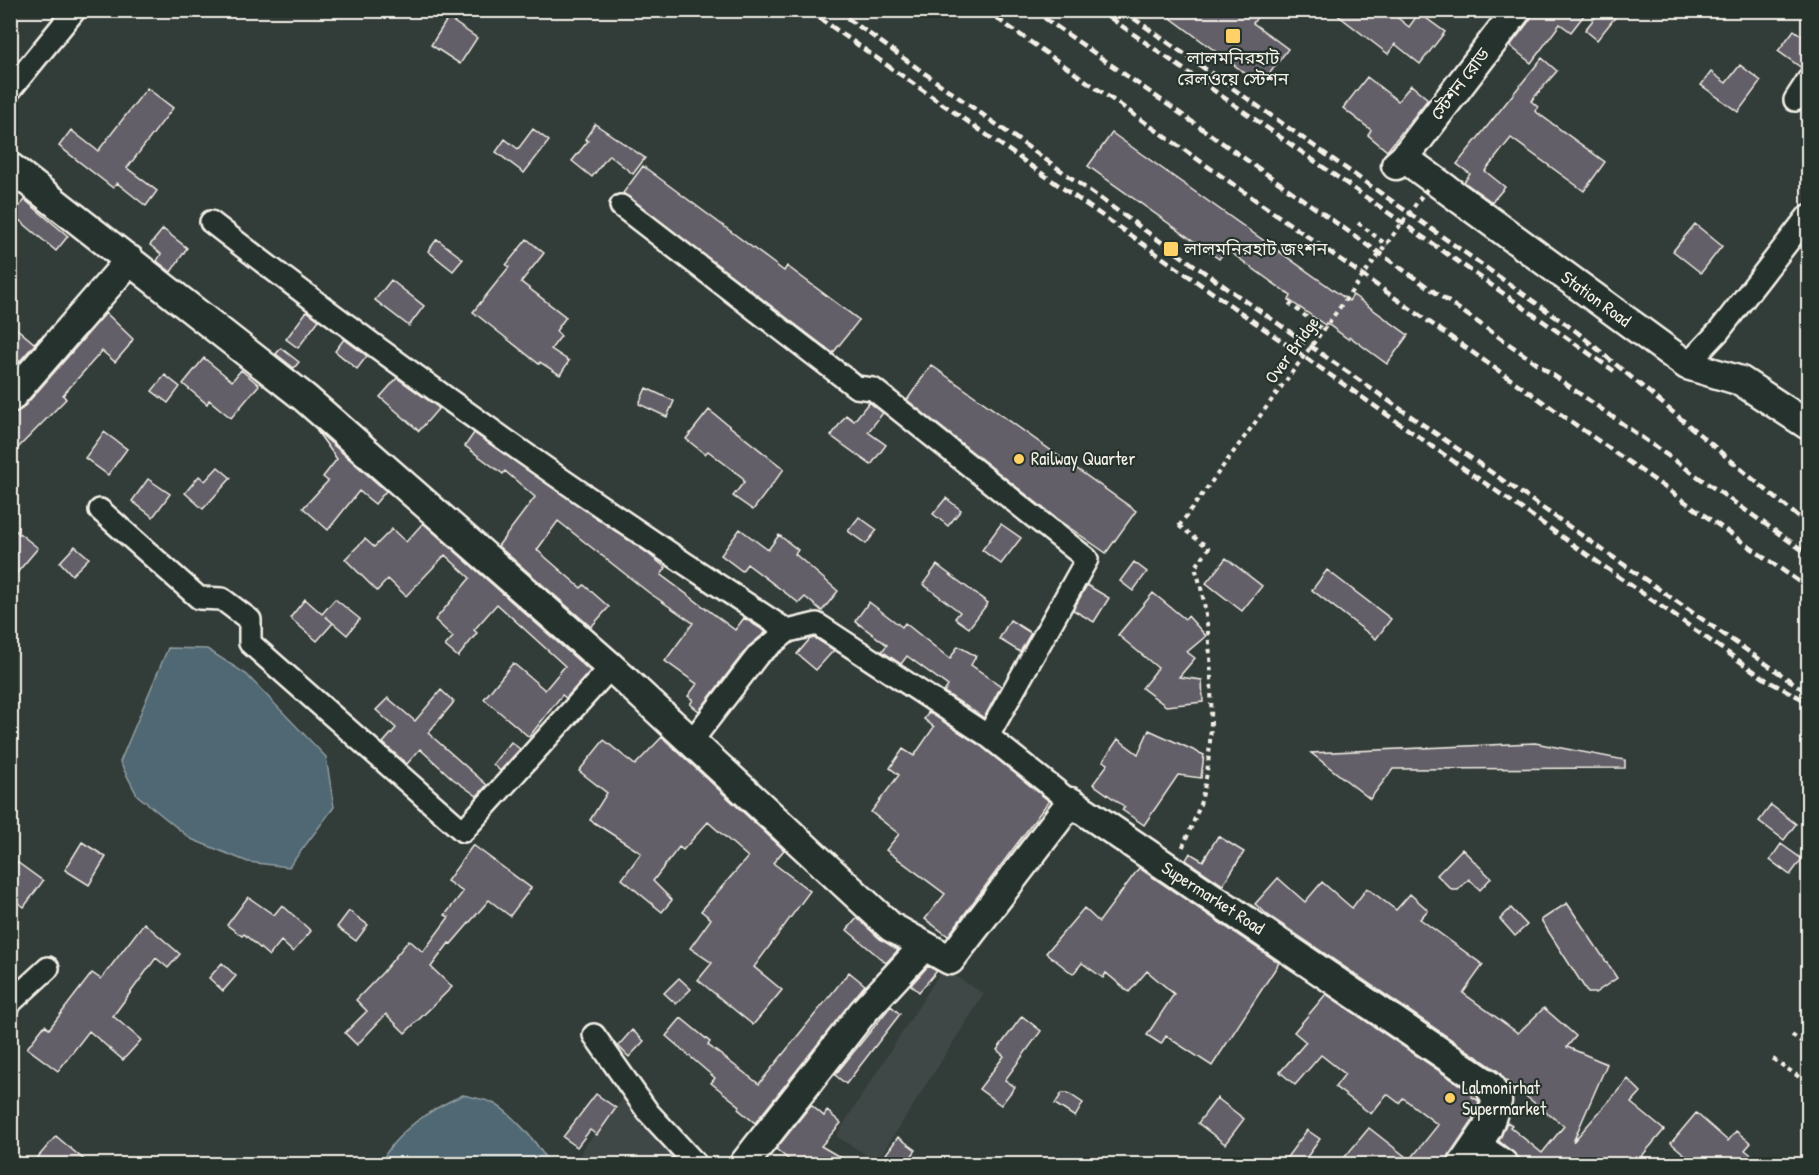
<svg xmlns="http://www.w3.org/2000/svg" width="1819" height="1175" font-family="'Patrick Hand','Noto Sans Bengali',sans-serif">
<rect width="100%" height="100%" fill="#323c39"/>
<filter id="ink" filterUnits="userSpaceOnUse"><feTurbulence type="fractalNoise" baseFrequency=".0167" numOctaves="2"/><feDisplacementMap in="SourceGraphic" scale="12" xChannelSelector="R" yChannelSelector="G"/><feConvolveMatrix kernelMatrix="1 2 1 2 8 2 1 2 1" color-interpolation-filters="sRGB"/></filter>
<g filter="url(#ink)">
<path fill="#414647" d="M943,968L984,994L877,1162L836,1136Z
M626,1095L691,1164H574L587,1143Z"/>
<path fill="#4f6773" stroke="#919ea2" stroke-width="1.5" d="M168,648L207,649L246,674L326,757L334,807L289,867L248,862L191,839L137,795L120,762Z
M463,1095C472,1097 483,1099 491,1102C510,1111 536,1141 546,1159L545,1164H380C397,1130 429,1110 463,1095Z"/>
<path fill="#645e67" stroke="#f4f1e8" stroke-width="1.5" d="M1160,10H1262L1253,23L1288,49L1261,85Z
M1331,10H1388L1409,27L1419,13L1445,32L1420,64L1395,44L1388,54Z
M1533,10H1588L1571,32L1560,24L1531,63L1510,46L1530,20Z
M1601,10H1621L1597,40L1585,30Z
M448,18L477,38L460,64L431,45Z
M1794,30L1809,41V67L1803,69L1778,51Z
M1542,58L1557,71L1531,101L1538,107L1535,111L1605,162L1584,191L1511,138L1485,171L1505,187L1492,202L1464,182L1470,174L1457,164Z
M1740,65L1761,81L1738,112L1701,85L1711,72L1726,83Z
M1367,77L1398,101L1411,85L1428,99L1387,151L1368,135L1371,130L1343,108Z
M147,88L173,108L127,168L157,191L146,206L117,183L113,188L59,146L71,130L98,151Z
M595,124L645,158L633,174L609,155L592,177L572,161L588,141L585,139Z
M533,129L549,141L524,173L496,152L505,139L518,149Z
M1112,133L1349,301L1353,295L1408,335L1387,364L1350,337L1348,339L1326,323L1325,325L1289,300L1291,296L1226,249L1219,259L1088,166Z
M643,166L784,271L787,266L859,320L833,353L623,193Z
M25,200L68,236L56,251L12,214Z
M1695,224L1722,246L1701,273L1673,251Z
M163,229L187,248L171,272L157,261L161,254L150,245Z
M437,239L463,259L453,271L428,251Z
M527,239L544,253L521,282L566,317L556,331L561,336L551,349L569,361L560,375L540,362L539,364L473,312L509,267L506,265Z
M391,280L424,306L409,326L375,300Z
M307,311L319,320L298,348L286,339Z
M106,313L133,339L128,347L115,362L102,351L63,395L66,399L10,456V414L22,409Z
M10,323L34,343L43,335L19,362L10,355Z
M344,339L367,356L357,369L335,351Z
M281,348L299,362L294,368L276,354Z
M204,358L232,381L241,370L259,385L231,418L209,400L207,404L183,384Z
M931,365L1136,511L1106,553L1057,519L907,400Z
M165,375L180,387L168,403L152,391Z
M397,378L439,408L419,431L380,397Z
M646,388L674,401L667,417L639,404Z
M869,402L883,413L868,432L886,445L871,465L831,436L846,415L854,421Z
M709,410L784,469L753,510L733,496L744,482L743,478L708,451L705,454L686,439Z
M316,430L386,491L375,504L359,491L328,530L303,508L328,481L323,477L337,459Z
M104,432L127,449L108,475L85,458Z
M474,433L646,552L666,568L661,575L735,630L744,618L766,632L748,647L699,711L690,704L693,700L688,696L697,684L665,661L693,623L648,592L558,521L537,550L581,588L584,585L609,607L591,627L498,546L535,497L505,471L503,474L465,446Z
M218,467L231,478L203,509L185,493L199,476L205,481Z
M148,479L170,494L153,517L132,501Z
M946,498L961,510L948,526L933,514Z
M859,517L877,530L866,544L848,531Z
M423,523L590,671L566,698L562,695L529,737L484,699L513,663L545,690L565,666L497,604L474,630L477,633L458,657L445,646L453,637L435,620L470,578L445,555L406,596L388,579L377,591L345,559L365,539L374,547L392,529L406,542Z
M1001,524L1021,538L1001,564L982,550Z
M10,526L38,548L10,581Z
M740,529L768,550L779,535L798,550L795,554L838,591L822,611L805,597L799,603L747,564L742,571L721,555Z
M75,546L89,558L72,575L60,562Z
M1226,558L1262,586L1242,611L1206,583Z
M1134,562L1147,572L1133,591L1120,581Z
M937,565L988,603L969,628L955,618L960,612L923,584Z
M1327,570L1391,619L1376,639L1312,590Z
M1087,585L1109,598L1094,622L1073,610Z
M1153,593L1185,619L1188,616L1206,636L1187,652L1195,658L1179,677L1202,680L1203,702L1166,706L1142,688L1158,668L1118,635Z
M305,599L322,614L335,599L360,619L347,635L325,616L333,623L317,641L290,618Z
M869,602L902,627L905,623L950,659L958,646L976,656L971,665L1001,686L984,718L944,692L948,686L907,656L901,664L882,651L887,645L855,621Z
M1010,620L1031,633L1020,652L999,639Z
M815,638L834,650L816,670L797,654L810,639Z
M441,690L454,702L428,733L487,785L477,796L453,779L420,749L407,764L383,743L396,728L376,710L388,698L415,721Z
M929,712L981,746L1049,801L948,936L925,919L945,894L886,850L899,834L871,812L899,775L890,768L903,749L914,756L934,727L924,719Z
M1149,730L1204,755L1201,778L1178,775L1144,825L1122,810L1125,807L1093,784L1108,764L1103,761L1118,739L1138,754Z
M662,737L784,850L773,863L810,891L754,967L782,990L753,1025L698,980L712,963L690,948L711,919L701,911L748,857L708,822L683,850L679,847L653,881L672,900L662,912L622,879L641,853L590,820L607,793L579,771L604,740L635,765Z
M511,742L520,749L500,771L493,764Z
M1535,743L1625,760V768L1393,769L1370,799L1311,753Z
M1771,805L1796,824L1784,840L1759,821Z
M1218,836L1244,852L1223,885L1186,860L1190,853L1203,861Z
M82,842L106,857L89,885L65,870Z
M1781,844L1802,859L1790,875L1770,860Z
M473,845L531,888L510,916L489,900L451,944L449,943L431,967L452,987L405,1033L386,1014L357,1045L345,1033L367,1011L356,1000L383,972L409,940L423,952L449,917L445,915L463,892L447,881Z
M1462,849L1491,878L1480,890L1469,879L1458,890H1452L1437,875Z
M10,857L43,881L24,907L10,897Z
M1139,868L1279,963L1212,1066L1166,1036L1161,1044L1147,1035L1174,994L1147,971L1129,992L1106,973L1103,978L1082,963L1073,974L1046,953L1084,908L1099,922Z
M1278,878L1305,902L1322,882L1352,908L1367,888L1396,910L1410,894L1428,910L1420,919L1483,965L1463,993L1518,1033L1544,1008L1576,1036L1567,1047L1607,1064L1573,1142L1628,1079L1641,1092L1631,1103L1664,1130L1635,1164H1527L1499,1141L1507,1122L1512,1125L1510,1127L1542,1153L1564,1126L1505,1080L1498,1071L1268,915L1255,904Z
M248,897L274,915L282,905L311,931L293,952L281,941L269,956L244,934L242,936L227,925Z
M1567,903L1617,978L1595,993H1588L1541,920Z
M1511,908L1527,925L1515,936L1500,919Z
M349,911L368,925L356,941L337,927Z
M857,918L880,939L898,950L886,963L847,930Z
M144,923L180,954L168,968L156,958L113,1016L141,1040L123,1060L89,1031L58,1071L27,1048L45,1025L49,1029L92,973L101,979Z
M222,963L236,976L223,991L209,978Z
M928,966L937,971L919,992L911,985Z
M849,972L865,985L755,1123L738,1109L740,1106L711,1083L715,1078L666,1036L681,1018L710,1042L708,1045L759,1084Z
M679,978L691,989L676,1004L664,993Z
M1326,994L1473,1094L1471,1096L1479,1101L1472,1121L1449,1155L1447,1164H1339L1369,1128L1410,1160L1438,1125L1403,1098L1399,1103L1387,1094L1371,1114L1335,1087L1345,1074L1321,1055L1295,1085L1280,1072L1306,1042L1294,1032Z
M891,1006L900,1014L846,1084L835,1075Z
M1022,1016L1041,1031L1005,1080L1015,1087L1001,1105L979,1089L1004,1056L997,1050Z
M632,1030L644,1041L629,1057L618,1046Z
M1062,1093H1068L1083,1103L1075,1117L1055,1104Z
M596,1094L616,1108L597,1135L590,1130L577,1147L563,1137Z
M1217,1098L1244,1119L1225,1144L1198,1123Z
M811,1105L824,1116L827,1111L841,1123L821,1146L852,1164H794L776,1149Z
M1696,1113L1728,1141L1736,1131L1751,1143L1745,1150L1763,1164H1696L1671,1143Z
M1307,1130L1320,1139L1302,1164H1282Z
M56,1136L89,1164H32Z
M898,1137L916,1150L906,1164H879Z"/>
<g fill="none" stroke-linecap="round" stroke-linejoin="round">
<defs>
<path id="street" d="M10,90L75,10
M1795,100L1808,80
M621,206L856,387L873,389L1087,559L988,736
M211,222C398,367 590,503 788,631L817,624L988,736L1071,802
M1687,365L1719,331L1808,216
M100,510L199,598L222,599L250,620V643L463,831L611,667
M691,742L758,655L788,631
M10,1003L48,968
M594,1035L648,1112L696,1164"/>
<path id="secondary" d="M1404,158L1517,10
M1396,165L1404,158L1687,365L1741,381L1808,425
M10,167L305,398L611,667L891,927L950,960L1071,802L1489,1085L1497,1101L1487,1129L1463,1164
M10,398L130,260
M1476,1146L1503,1164
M744,1164L863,1012L924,946"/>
</defs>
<use href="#street" stroke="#f4f1e8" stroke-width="26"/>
<use href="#secondary" stroke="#f4f1e8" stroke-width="33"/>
<path stroke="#f4f1e8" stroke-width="4" stroke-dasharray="4.5 4.5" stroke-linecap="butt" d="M1358,223L1387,245
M1289,303L1323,330
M1179,526L1209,548L1195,568C1214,616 1216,742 1203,793C1199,812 1189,831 1182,849
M1792,1035L1808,1047
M1773,1059L1808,1083"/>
<use href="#street" stroke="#26332d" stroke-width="21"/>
<use href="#secondary" stroke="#26332d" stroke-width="28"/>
<path stroke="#f4f1e8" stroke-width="4.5" stroke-dasharray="9 4.5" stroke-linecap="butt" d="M808,10L1768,681L1808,702
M836,10L1171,249L1808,693
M985,10L1808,588
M1033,10L1808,554
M1099,10L1614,371
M1122,10L1577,332L1808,525"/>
<path stroke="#f4f1e8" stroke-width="4" stroke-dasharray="4.5 4.5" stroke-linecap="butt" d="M1179,526L1427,189"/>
</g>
</g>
<g fill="#ffd166" stroke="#26332d" stroke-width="2">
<rect x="1225" y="28" width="16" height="16" rx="3"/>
<rect x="1163" y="241" width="16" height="16" rx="3"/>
<circle cx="1019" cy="459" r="6"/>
<circle cx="1450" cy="1098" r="6"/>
</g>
<g text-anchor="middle" stroke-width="4.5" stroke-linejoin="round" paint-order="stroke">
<g font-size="18" fill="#f4f1e8" stroke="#26332d" text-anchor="start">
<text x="1233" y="64" text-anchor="middle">লালমনিরহাট<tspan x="1233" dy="21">রেলওয়ে স্টেশন</tspan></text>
<text x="1184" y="255">লালমনিরহাট জংশন</text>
<text x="1031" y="465">Railway Quarter</text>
<text x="1462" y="1094">Lalmonirhat<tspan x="1462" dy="21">Supermarket</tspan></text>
</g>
<g font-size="18" fill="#f4f1e8" stroke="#26332d">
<text transform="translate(1460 84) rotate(-53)" y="6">স্টেশন রোড</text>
<text transform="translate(1596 299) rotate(36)" y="6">Station Road</text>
<text transform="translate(1292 350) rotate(-54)" y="6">Over Bridge</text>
<text transform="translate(1213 898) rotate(33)" y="6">Supermarket Road</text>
</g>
</g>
<rect width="1819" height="1175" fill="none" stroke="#26332d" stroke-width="36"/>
<rect x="18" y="18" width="1783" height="1139" fill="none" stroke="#f4f1e8" stroke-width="2" filter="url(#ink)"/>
</svg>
